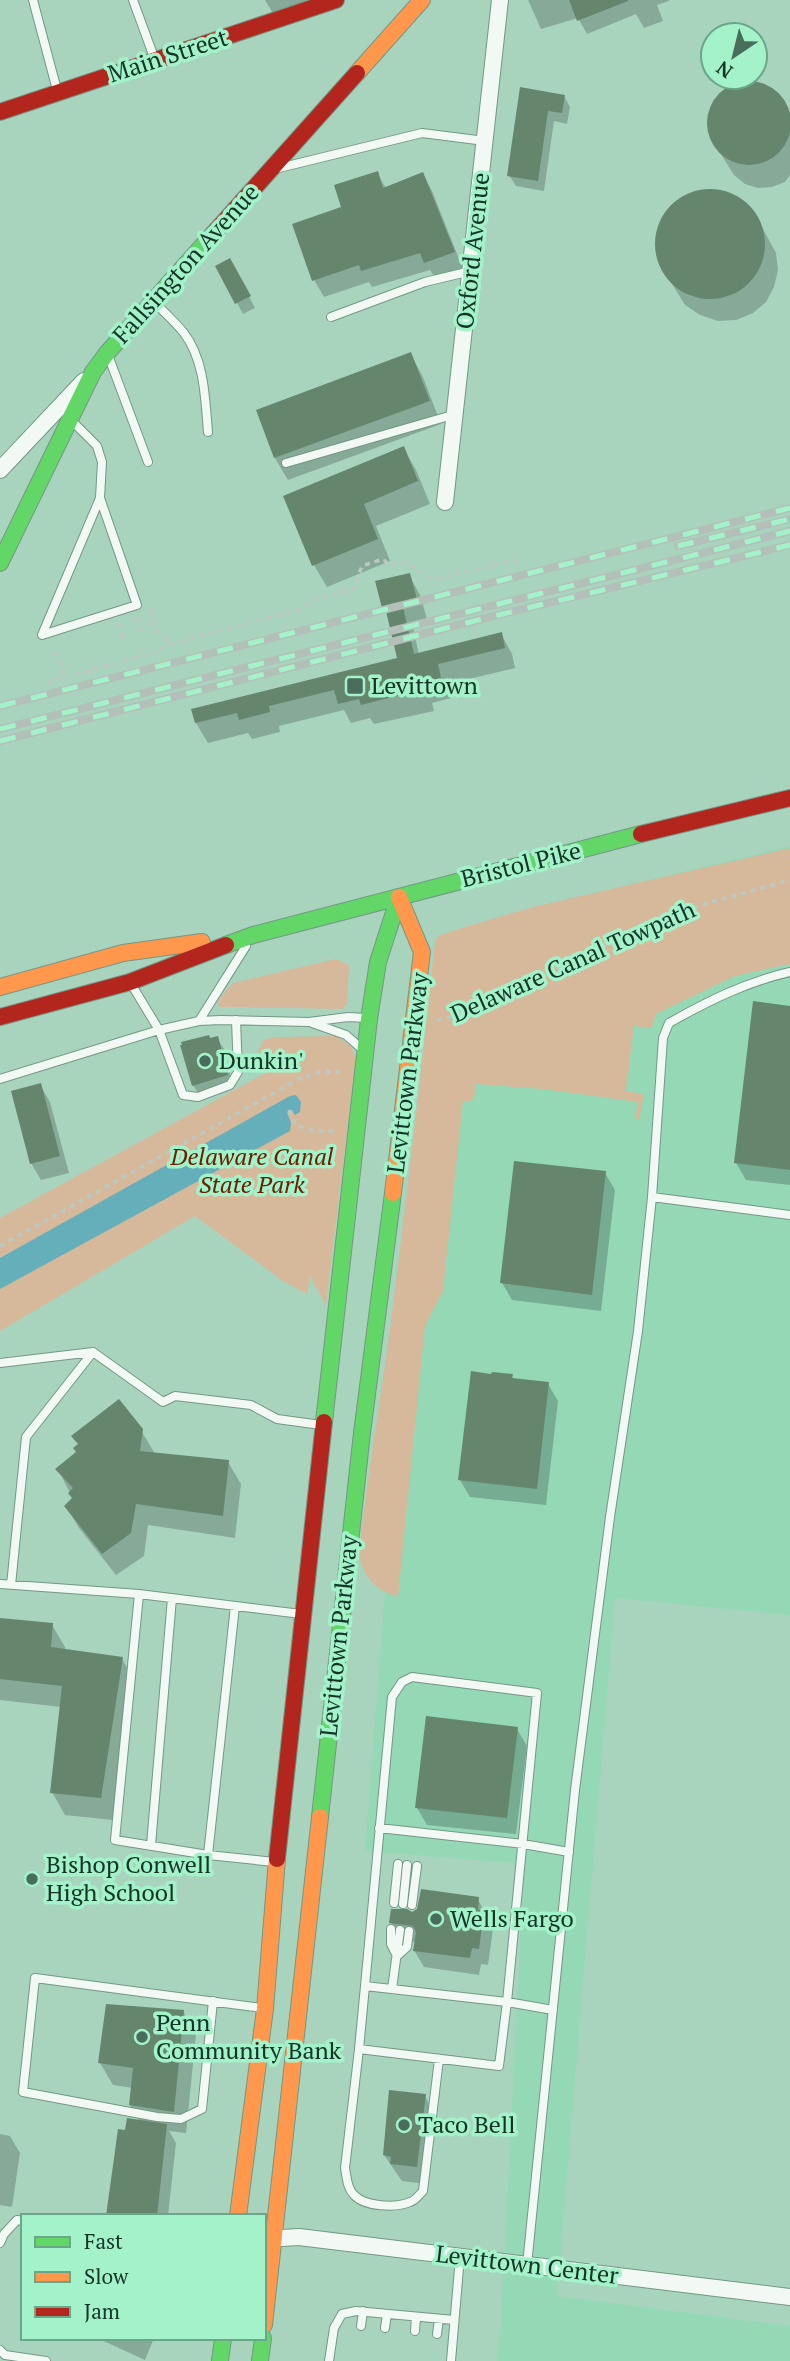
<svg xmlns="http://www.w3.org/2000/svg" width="790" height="2361" font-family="'PT Serif',serif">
<rect width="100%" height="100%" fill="#a8d4be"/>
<path fill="#94d8b6" d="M790,846V1615L615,1598L557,2296L790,2326V2361H497L501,2323L524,1864L365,1851L435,940L495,918Z"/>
<path fill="#d6b89b" d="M790,848V964L735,976L656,1014L652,1028L634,1026L626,1091L644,1094L639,1120L635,1118L638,1102L543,1089L476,1084L474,1099L471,1101H463L443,1291L425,1326L398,1597C375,1590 363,1577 359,1554C367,1476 381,1399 391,1321C407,1194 422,1067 435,940L440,935L449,932L533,907Z
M336,959L349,965L347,1003L343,1009L219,1007L218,1000L233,983Z
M336,1036L351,1046L356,1058L326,1305L310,1276L307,1294L283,1281L195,1216L0,1331V1218L271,1070L258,1051L264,1040L275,1037Z"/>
<path fill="#65afbb" d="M296,1095L301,1102L300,1112L295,1115L292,1110L287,1112L291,1123L290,1131L0,1289V1258L290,1096Z"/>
<path fill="#0003" d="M265,0H317L275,17Z
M528,0H669V1L657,5L663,21L644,28L636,14L587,34L578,18L541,29Z
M751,83L763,85L775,92L790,113V175L785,182L772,187L758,188L745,184L734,175L712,140L709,126L710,112L717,99L726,90L738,84Z
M522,89L564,96L570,107L567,124L554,121L544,191L516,186L509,175Z
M377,173L386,188L423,174L432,191L463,269L436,279L430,270L372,287L369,282L324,297L314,280L343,208Z
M711,190L728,193L743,201L755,214L776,253L778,270L774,287L766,302L753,313L736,320L718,321L700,315L685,305L661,266L657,248L658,230L666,213L679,200L694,192Z
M230,260L255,308L243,314L217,266Z
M411,355L423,377L441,424L288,480L275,458L258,411Z
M403,448L416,470L430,504L376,526L390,561L327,587L314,565Z
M409,575L420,595L427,619L412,623L419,655L501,634L512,654L515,668L448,684L451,698L432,703L434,711L374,724L370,718L351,723L344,710L279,726L280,732L252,739L248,733L208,743L196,723L193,710L399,660L389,616L384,607Z
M790,1008V1185L746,1180L736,1163Z
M217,1038L224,1049L233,1086L200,1096L193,1085L210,1040Z
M40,1085L50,1102L69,1173L41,1180L31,1163Z
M605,1173L615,1190L601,1311L512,1300L502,1283Z
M512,1376L514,1380L548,1384L558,1401L546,1505L470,1497L460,1480Z
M141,1430L155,1454L228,1462L241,1484L235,1538L148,1525L144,1556L116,1575L79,1528L66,1506L73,1499L58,1469Z
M0,1619L52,1625L65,1647V1651L122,1659L135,1681L113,1820L65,1815L52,1792L61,1707L0,1700Z
M517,1729L527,1746L516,1834L427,1825L417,1808Z
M478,1899L493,1929L488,1965L481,1964L479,1975L424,1967L414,1950L415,1942L401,1940L391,1922L416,1913L420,1906Z
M183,2011L196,2034L186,2133L169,2131L176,2143L168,2216H108L127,2132L140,2122L130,2105L133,2088L113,2085L100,2063Z
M425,2096L434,2113L426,2184L402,2181L384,2155Z
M0,2134L10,2136L20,2153L12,2207L0,2205Z
M97,2338H154L145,2360Z"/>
<path fill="#65856d" d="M569,0H628V1L577,21Z
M707 123a42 42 0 1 1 84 0a42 42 0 1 1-84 0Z
M520,87L565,95L562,113L548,111L538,181L507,176Z
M378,171L383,188L423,172L455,252L424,263L420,253L361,271L359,265L312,281L292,224L341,207L334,185Z
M655 244a55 55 0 1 1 110 0a55 55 0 1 1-110 0Z
M230,258L251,296L235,304L215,266Z
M411,352L430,401L274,458L256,410Z
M404,446L418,481L364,504L378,539L312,566L283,496Z
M410,573L417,599L402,603L414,654L502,632L505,648L438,664L441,678L422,683L424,691L408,695V693L361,705L359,699L338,704L334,690L269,706L270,712L239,720L237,713L195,723L191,709L397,658L385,607L382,608L375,581Z
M753,1001L790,1006V1170L734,1163Z
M209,1035L210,1038L218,1036L228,1075L192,1086L180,1045H182L181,1042Z
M41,1083L60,1156L30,1164L11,1091Z
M514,1161L606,1171L592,1295L500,1283Z
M471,1371L491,1374L492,1372L513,1374L512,1378L549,1382L537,1489L458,1480Z
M119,1399L143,1429L140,1451L229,1460L223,1516L136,1504L131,1533L102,1554L64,1506L72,1498L68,1493L73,1488L55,1469L76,1452L73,1448L78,1444L71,1436Z
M0,1618L53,1623L51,1647L123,1657L101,1798L50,1793L62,1686L0,1679Z
M426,1716L518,1727L507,1818L415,1808Z
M421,1889L479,1897L478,1910H484L479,1949L472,1948L470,1958L413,1951L416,1932L413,1926L389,1923L391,1909H407L412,1912L417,1909Z
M106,2004L184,2010L174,2112L129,2105L133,2068L98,2063Z
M389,2090L426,2094L417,2167L390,2164L391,2157L383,2155Z
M127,2118L167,2124L157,2216H106L118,2129L125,2130Z"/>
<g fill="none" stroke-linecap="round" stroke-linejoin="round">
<defs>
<path id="lane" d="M33,0L57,90
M133,0L155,60
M279,168L422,133L485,141
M154,302C164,312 175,322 184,333C205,361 205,399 208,432
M331,317L425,282L471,271
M108,355L148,462
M72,421L97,446L102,462L100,498L137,605L42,635L100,498
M286,463L456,414
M133,987L159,1030L183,1095L198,1097L230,1085L238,1072L236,1020
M199,1021L246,946
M312,1023L346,1035L362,1049
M0,1079L159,1030L199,1021L221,1020L309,1022L348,1017L366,1018
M652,1197L790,1215
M0,1363L93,1352
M0,1584L139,1594
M11,1585L26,1437L93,1352L163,1402L175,1396L251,1405L277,1419L321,1425
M412,1677L537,1693L507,2002L365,1986L392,1697L402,1682Z
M379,1828L523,1844L569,1852
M151,1845L172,1598
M208,1855L235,1606
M274,1862L208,1855L115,1840L139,1594L301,1614
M394,1903L398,1864
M403,1904L407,1865
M412,1905L417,1866
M391,1929V1944L397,1956L407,1947L409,1931
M365,1986L359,2049L499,2066L507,2002L553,2010
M392,1989L400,1930
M213,2001L202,2109L181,2119L157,2117L23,2092L35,1978L262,2008
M359,2049L345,2168C347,2178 347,2188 354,2195C365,2207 396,2208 410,2202C415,2201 419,2195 423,2191L439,2059
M0,2243L4,2234L17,2220L23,2221
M527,2265L575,1790L610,1517L638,1331L652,1197L663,1038L669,1023C708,1001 746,982 790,972
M361,2326L363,2311
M385,2328L387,2314
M415,2331L416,2317
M437,2334L439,2319
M0,2350L5,2355L46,2361
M329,2361L334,2328L342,2314L356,2311L454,2320
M451,2361L460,2257"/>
<path id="street" d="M0,470L84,381
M445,502L500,0
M264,2239L299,2237L790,2297"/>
<path id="fast" d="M0,563L93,372L107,353L213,234
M226,945L253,935L641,834
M324,1422L369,1019L378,962L399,897
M320,1817L362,1433L393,1193
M220,2361L223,2338
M260,2361L263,2338"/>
<path id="slow" d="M357,73L422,0
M0,987L123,953L202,942
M393,1193L422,952L399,897
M238,2216L265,2009L277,1859
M264,2325L320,1817"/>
<path id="jam" d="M0,112L336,0
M213,234L357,73
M641,834L790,798
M0,1017L130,982L226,945
M277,1859L324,1422"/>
</defs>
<use href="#lane" stroke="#749786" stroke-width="10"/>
<use href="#street" stroke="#749786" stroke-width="18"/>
<use href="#fast" stroke="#749786" stroke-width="18"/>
<use href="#slow" stroke="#749786" stroke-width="18"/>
<use href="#jam" stroke="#749786" stroke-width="18"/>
<path stroke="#bcc9c3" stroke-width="3.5" stroke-dasharray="5 5" stroke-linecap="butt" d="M151,610L154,627L172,644L300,609L315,599L353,589L362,566L383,559L389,565L406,562L433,580L515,560L518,566
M136,617L141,632
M118,623L122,638
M55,651L66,677
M49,684L48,682L160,651L169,640
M437,1020L451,1017L623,937L701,905L790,880
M289,1110L296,1125L314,1131H336
M0,1246L299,1079L320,1072H342"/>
<use href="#lane" stroke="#f2f9f5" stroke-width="8"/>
<use href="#street" stroke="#f2f9f5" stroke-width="16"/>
<use href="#fast" stroke="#63d668" stroke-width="16"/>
<use href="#slow" stroke="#ff974d" stroke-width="16"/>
<use href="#jam" stroke="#b3261e" stroke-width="16"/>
<defs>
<path id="rail" d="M678,546L790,519
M0,706L790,508
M0,729L790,531
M0,741L486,618L790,545"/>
</defs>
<use href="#rail" stroke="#b3c0ba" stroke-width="8"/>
<use href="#rail" stroke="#a3f2ca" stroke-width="5" stroke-dasharray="16" stroke-linecap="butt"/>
</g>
<g fill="#486d5b" stroke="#a3f2ca" stroke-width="2.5">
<rect x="346" y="677" width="18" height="18" rx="3.5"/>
<circle cx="205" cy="1061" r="7"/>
<circle cx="32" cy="1879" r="7"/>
<circle cx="436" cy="1919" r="7"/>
<circle cx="142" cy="2037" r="7"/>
<circle cx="404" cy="2125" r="7"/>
</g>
<g text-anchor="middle" stroke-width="7" stroke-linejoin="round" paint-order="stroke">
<g font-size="24" fill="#143526" stroke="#a3f2ca">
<text transform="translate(168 56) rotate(-18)" y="8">Main Street</text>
<text transform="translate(473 251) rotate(-84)" y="8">Oxford Avenue</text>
<text transform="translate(186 264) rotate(-48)" y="8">Fallsington Avenue</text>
<text transform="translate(521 865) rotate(-14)" y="8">Bristol Pike</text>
<text transform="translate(573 962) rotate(-24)" y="8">Delaware Canal Towpath</text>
<text transform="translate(408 1073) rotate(-83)" y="8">Levittown Parkway</text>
<text transform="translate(339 1636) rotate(-84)" y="8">Levittown Parkway</text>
<text transform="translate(527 2265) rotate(7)" y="8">Levittown Center</text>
</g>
<g font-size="24" fill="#143526" stroke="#a3f2ca" text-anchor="start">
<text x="371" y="694">Levittown</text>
<text x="219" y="1069">Dunkin'</text>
<text x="46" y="1873">Bishop Conwell<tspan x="46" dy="28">High School</tspan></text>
<text x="450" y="1927">Wells Fargo</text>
<text x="156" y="2031">Penn<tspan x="156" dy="28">Community Bank</tspan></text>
<text x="418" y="2133">Taco Bell</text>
</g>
<g font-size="24" font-style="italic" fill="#692200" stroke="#a3f2ca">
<text x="252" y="1165">Delaware Canal<tspan x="252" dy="28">State Park</tspan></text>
</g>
</g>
<rect x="21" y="2214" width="245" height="126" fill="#a3f2ca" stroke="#6aa688" stroke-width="2"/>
<rect x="35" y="2237" width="35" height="10" fill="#63d668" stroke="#6aa688" stroke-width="2"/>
<text x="84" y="2249" font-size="21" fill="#143526">Fast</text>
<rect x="35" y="2272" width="35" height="10" fill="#ff974d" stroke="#6aa688" stroke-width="2"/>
<text x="84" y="2284" font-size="21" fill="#143526">Slow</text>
<rect x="35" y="2307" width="35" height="10" fill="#b3261e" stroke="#6aa688" stroke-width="2"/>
<text x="84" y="2319" font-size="21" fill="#143526">Jam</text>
<g transform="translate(734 56) rotate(215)"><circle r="33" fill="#a3f2ca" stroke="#6aa688" stroke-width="2"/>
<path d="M0-5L12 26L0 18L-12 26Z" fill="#486d5b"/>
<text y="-10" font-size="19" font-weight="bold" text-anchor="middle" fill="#143526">N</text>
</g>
</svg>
